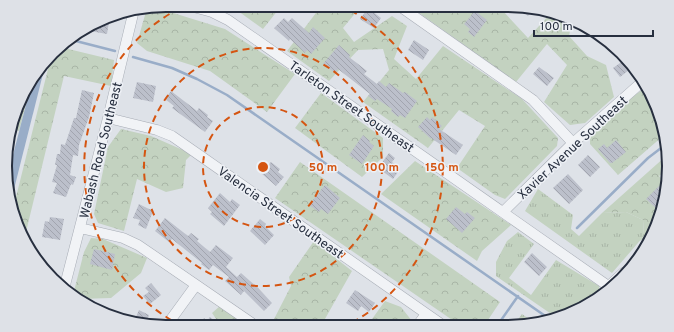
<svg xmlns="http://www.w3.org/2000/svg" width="674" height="332" font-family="Overpass,sans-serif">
<defs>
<pattern id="grass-tufts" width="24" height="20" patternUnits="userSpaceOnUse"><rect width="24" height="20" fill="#c3d2c0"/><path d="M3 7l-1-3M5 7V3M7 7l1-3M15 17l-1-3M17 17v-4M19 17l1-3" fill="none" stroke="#a8b5a6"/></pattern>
<pattern id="forest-crowns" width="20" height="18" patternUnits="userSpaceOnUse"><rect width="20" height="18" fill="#c3d2c0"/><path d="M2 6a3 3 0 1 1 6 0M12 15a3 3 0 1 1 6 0" fill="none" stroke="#a8b5a6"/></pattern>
<pattern id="building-back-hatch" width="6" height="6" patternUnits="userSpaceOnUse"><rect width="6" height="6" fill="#bcc0cb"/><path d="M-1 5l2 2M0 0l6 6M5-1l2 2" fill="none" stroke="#a2a5af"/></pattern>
</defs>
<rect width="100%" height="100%" fill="#dee2e8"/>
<path fill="url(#grass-tufts)" d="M538,189L573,215L571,229L579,236L602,213L626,212L643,220L644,236L612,273L525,211Z
M518,232L534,244L509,278L531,295L556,260L599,286L600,297L569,315L557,318L496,276V262L507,241Z
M522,314L536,324L529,326H513Z"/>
<path fill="url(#forest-crowns)" d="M217,5H282L263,29L238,11Z
M322,5H362L343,28L354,42L392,16L407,26L394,59L416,79L443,46L522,99L558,138L557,146L505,199L495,195L457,168L485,126L459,110L428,148L363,102L389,70L383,49L358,50L329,81L287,51Z
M408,5H505L502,10L528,38L550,14L572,20L569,36L587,56L606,65L614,97L585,123L570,125L544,102L567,65L547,44L516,82Z
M154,7L225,29L295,74L267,112L210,71L147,51L137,43L147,8Z
M60,47L114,60L111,86L64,76L24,240L22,237L13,209L50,61L53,54Z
M34,74L19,131L11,128L32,77Z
M645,88L660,114L663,136L618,175L590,144V134L632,97Z
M321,93L383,138V157L362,177L295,128Z
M121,129L151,136L192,154L186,160L183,188L166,192L137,179L124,231L98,223L94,214L108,147Z
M666,156L668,169L659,176L667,184L654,232L651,235L640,241L644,236L643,220L626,212L602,213Z
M415,161L511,225L482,251L477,261L381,194Z
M300,162L500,302L484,326H461L275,198Z
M91,238L103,239L147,258L141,273L111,298L80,299L73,295L84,252Z
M314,241L352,271L321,326H274L273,321L291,286L289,277Z
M385,301L401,307L412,321L408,326H367Z
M220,306L246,326H221L212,313Z"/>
<path fill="#99adc8" d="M46,62L11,201L6,187L7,178L34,74Z"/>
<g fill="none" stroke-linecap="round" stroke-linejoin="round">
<path stroke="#99adc8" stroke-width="2.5" d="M68,39L115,51
M133,57L172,68L197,79L227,95L551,320
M577,228L648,158L665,145
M497,326L518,296"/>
</g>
<path fill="url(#building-back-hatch)" d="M515,5H518L533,9L528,16Z
M368,8L381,18L374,28L360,19Z
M475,11L487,20L474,37L468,32L470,29L464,24Z
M110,16L107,34L84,30L100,21Z
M284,18L288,22L292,18L309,33L313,27L325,38L311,54L307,50L305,53L290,39L289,41L274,28Z
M414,40L429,50L423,60L408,50Z
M339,45L350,55L349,57L367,71L364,74L377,84L379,81L386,87L389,83L403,93L405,92L417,101L405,118L400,115L398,117L391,111L392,109L377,99L375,101L368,96L370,94L338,69L335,73L323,64Z
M627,58L629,60L633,67L620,77L613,68Z
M539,67L554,78L547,86L533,74Z
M137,82L156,86L153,102L133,98Z
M82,90L94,93L89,117L79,145L78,156L73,155L70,175L76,177L73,185L71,184L66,197L53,193L57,183L52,182L57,165H55L57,154H60L61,144L65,145L74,118H76Z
M171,91L197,111L199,108L208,115L207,117L213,121L205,132L172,108L174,106L165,99Z
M427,117L430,120L432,117L442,126L439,129L463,145L456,155L431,138V139L418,127Z
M363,135L370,141L369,142L374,146L362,164L349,155Z
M616,140L626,152L612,163H610L598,149L604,144L607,148Z
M389,153L395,158L392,162L400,169L393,179L378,168Z
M588,155L600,167L590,177L578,165Z
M271,162L280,169L278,172L284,177L276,186L261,173Z
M568,174L583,190L569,204L553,188Z
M325,185L340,198L328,214L321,209L319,212L309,205Z
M659,186L665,191L659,211L646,199Z
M220,193L230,202L232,199L240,205L224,226L210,214L212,212L208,208Z
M139,204L153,211L146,229L138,225L140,220L133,218Z
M456,207L465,214L467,212L475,218L462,233L446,219Z
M50,217L64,219L60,240L42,237L45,221L49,222Z
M165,218L188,236L191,233L199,239L197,241L210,252L216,245L233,258L226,267L237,277L241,273L258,288L272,303L264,311L244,291L241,295L225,281L229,277L213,265L209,270L201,264L202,263L172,239L169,242L155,231Z
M260,219L266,224L265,226L274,235L265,245L250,231Z
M94,249L115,254L112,270L90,264Z
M532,253L547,267L539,276L524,262Z
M151,283L161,295L150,304L143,296L149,292L145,288Z
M355,290L375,303L369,312L361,306L358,311L346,303Z
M139,310L149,315L145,324L134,321Z
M210,317L216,322L213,326H214L197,327L204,318L207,321Z"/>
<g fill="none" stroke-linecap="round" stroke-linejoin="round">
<defs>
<path id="street" d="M186,5L212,12L228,20L611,288
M398,5L533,100L573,143
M108,118L157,130L172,136L444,326
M503,212L573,143L642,82
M80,228L123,238L138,245L256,326
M609,286L623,273
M64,289L108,118L134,10
M417,326L426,314
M169,327L172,318L196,285"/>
</defs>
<use href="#street" stroke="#a7acb5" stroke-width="11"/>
<use href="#street" stroke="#f1f3f6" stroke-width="10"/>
</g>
<g fill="none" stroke="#d55511" stroke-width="2" stroke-dasharray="7 5">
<circle cx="263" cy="167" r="60"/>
<circle cx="263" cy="167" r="119"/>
<path d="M182 326A179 179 0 0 1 186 5M340 5A179 179 0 0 1 346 326"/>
</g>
<g text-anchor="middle" stroke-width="3" stroke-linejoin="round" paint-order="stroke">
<g font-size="13" fill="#272f3f" stroke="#eef1f6">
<text transform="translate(352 106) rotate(35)" y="5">Tarleton Street Southeast</text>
<text transform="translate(572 147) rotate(-43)" y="5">Xavier Avenue Southeast</text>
<text transform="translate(100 150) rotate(-76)" y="5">Wabash Road Southeast</text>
<text transform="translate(281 212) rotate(35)" y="5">Valencia Street Southeast</text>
</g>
</g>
<path d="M0 0H674V332H0ZM166 12H508A154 154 0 0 1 662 166V166A154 154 0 0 1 508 320H166A154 154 0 0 1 12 166V166A154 154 0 0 1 166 12Z" fill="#dee1e7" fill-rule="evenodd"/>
<path fill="none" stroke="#272f3f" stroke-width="2" d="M166 12H508A154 154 0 0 1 662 166V166A154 154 0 0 1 508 320H166A154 154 0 0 1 12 166V166A154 154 0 0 1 166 12Z"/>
<circle cx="263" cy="167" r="6" fill="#d55511" stroke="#eef1f6" stroke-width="2"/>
<g font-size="12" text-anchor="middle" font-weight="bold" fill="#d55511" stroke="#eef1f6" stroke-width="3" stroke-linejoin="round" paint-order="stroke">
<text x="323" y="171">50 m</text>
<text x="382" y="171">100 m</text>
<text x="442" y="171">150 m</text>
</g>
<path d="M534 30v6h119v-6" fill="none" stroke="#272f3f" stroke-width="2"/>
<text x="540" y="30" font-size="12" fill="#272f3f" stroke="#eef1f6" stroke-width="3" paint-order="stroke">100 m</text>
</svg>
